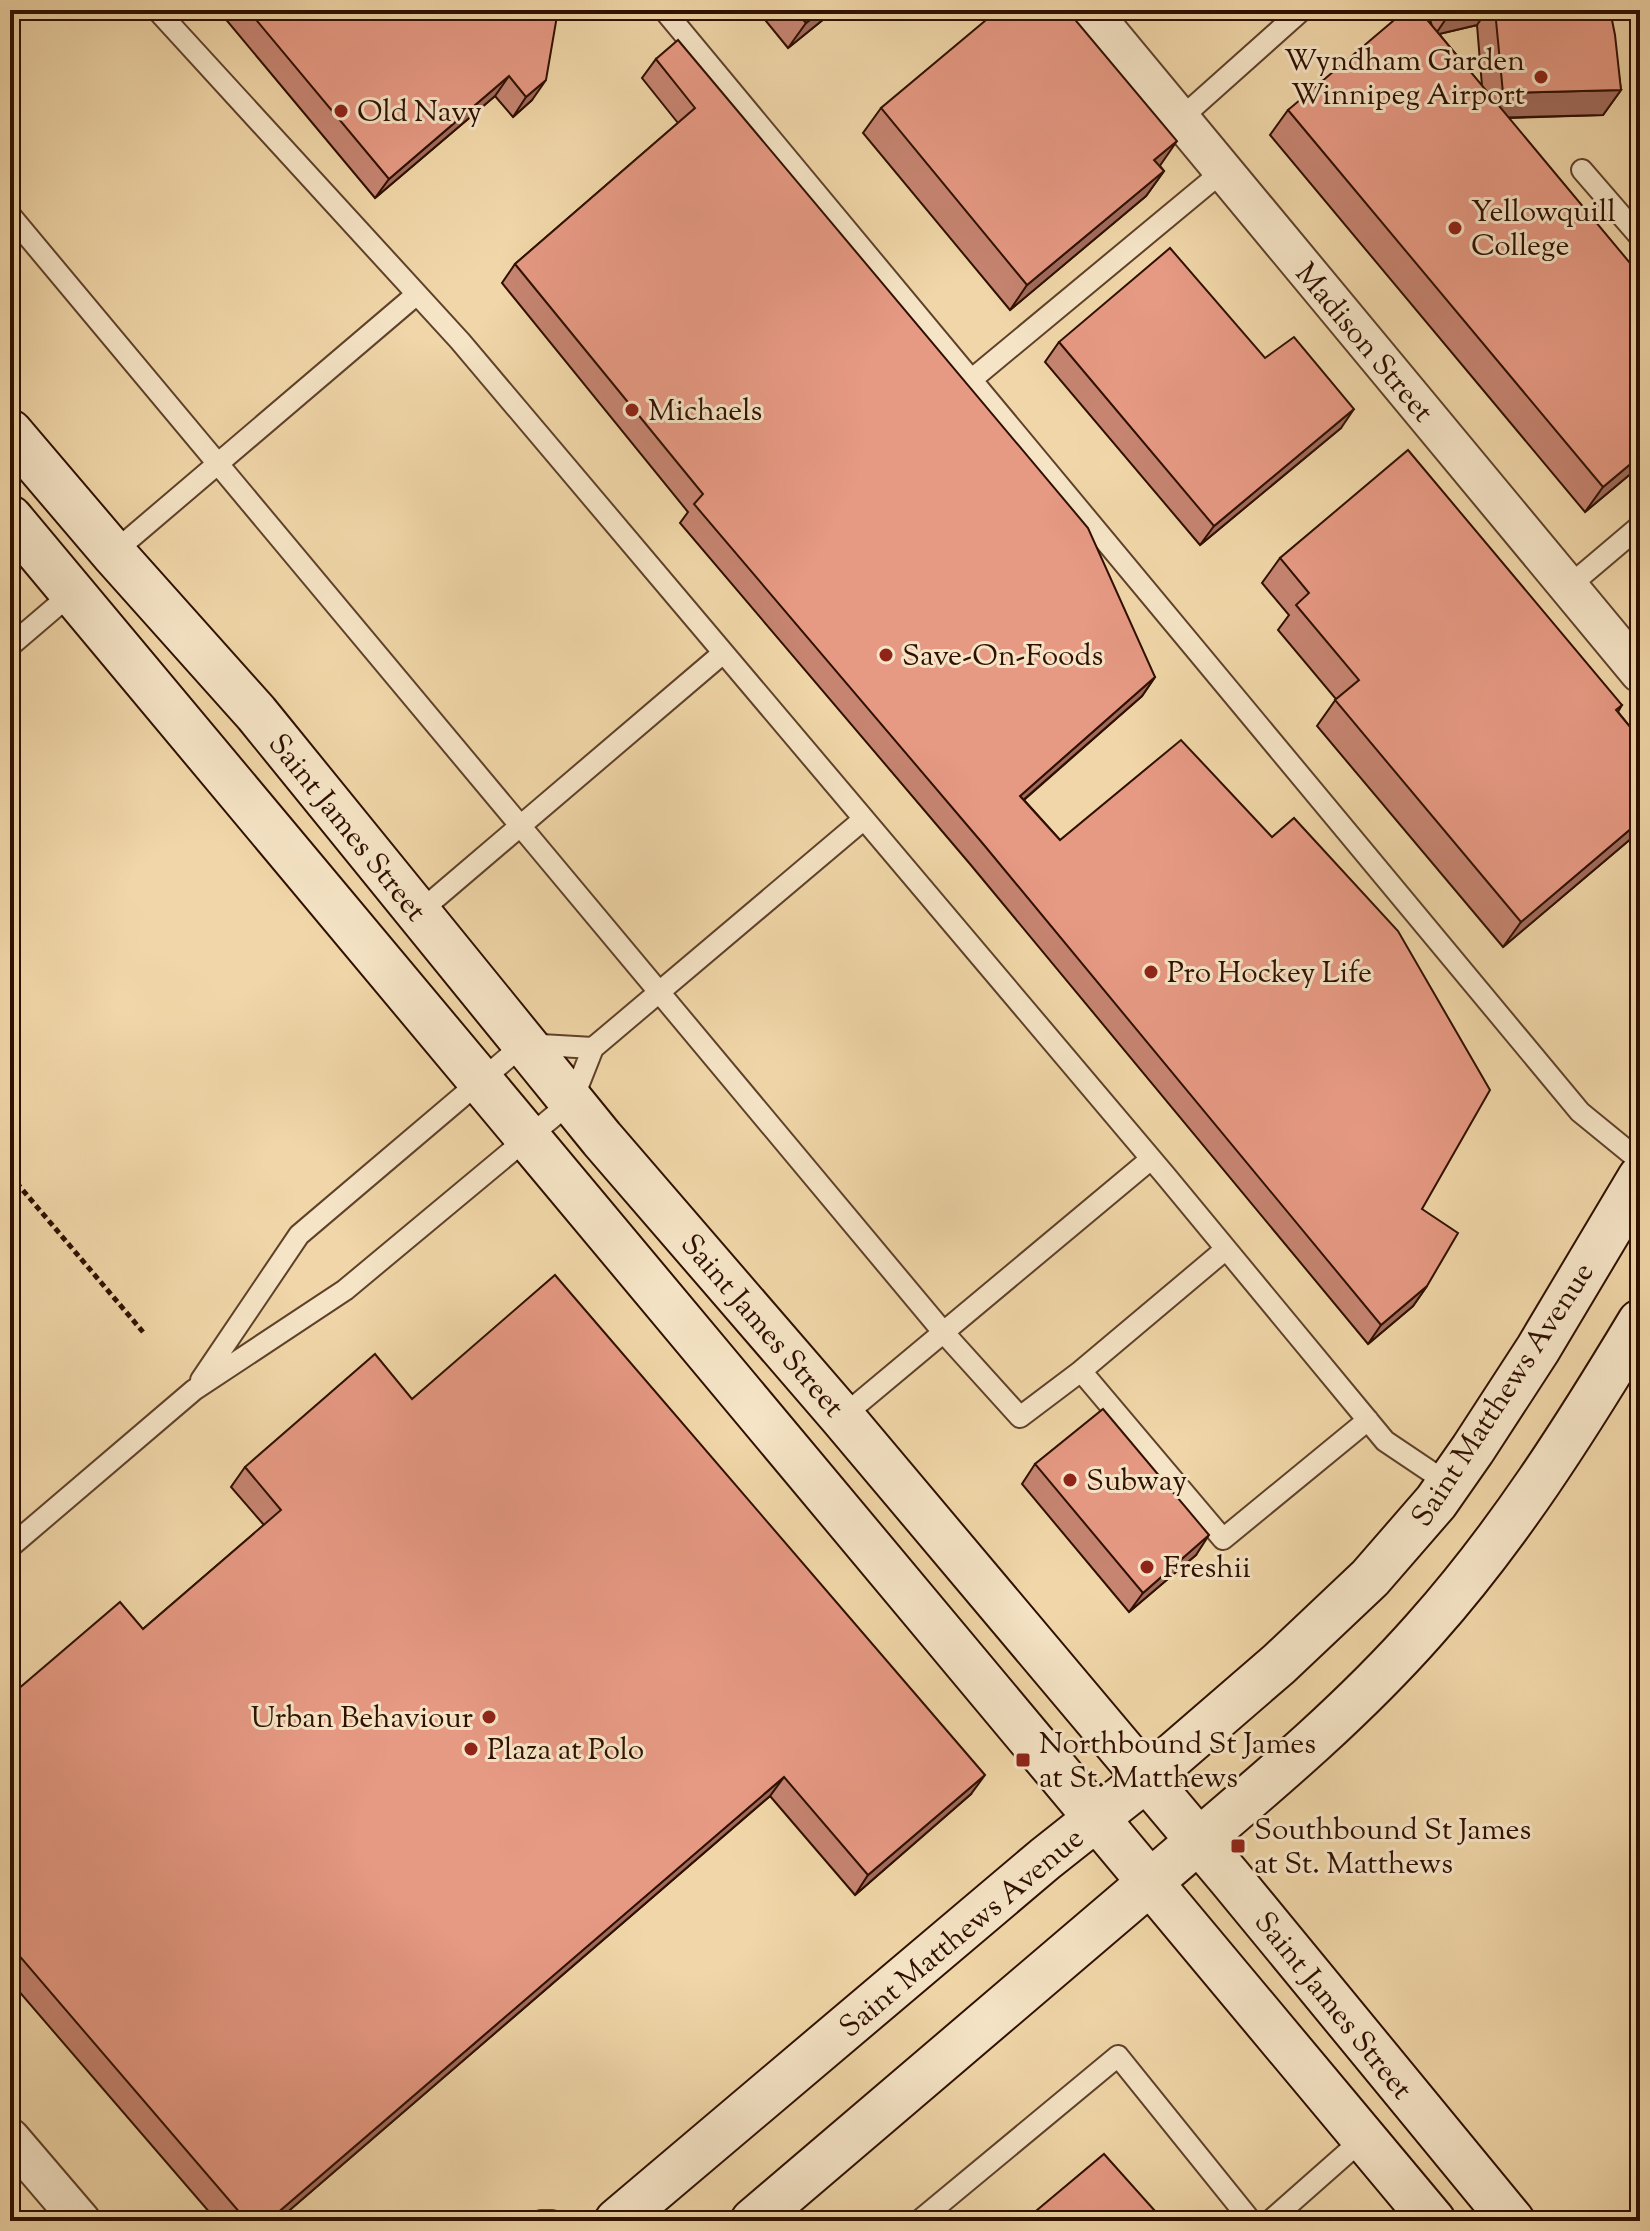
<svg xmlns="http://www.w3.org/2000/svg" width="1650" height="2231" font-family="'Sorts Mill Goudy',serif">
<rect width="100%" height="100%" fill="#f0d6a8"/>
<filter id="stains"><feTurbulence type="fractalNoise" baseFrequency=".0025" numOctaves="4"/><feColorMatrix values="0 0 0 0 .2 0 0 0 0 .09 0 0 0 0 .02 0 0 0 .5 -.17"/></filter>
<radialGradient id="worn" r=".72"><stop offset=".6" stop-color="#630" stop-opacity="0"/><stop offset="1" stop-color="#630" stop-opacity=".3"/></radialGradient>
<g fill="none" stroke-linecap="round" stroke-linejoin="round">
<defs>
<path id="lane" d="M157,10L460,341L1165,1175L1385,1441L1449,1484
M664,10L1580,1112L1640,1161
M1180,119L1302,10
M1582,170L1640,237
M10,215L944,1333L1020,1417L1081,1371
M971,380L1223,171
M113,553L417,294
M1568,587L1640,526
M10,646L72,593
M417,914L722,654
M1226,1249L1081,1371L1223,1539L1368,1420
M201,1380L299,1235L524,1044L593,1048
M842,1417L1151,1159
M10,1547L194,1390L345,1290L572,1101L593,1048L864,819
M541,2221H552
M919,2221L1118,2056L1251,2221
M1270,2221L1364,2138"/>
<path id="street" d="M1090,10L1640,673
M10,2138L81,2221"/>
<path id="secondary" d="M10,432L113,553L256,713L602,1139L842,1417L1230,1878L1512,2221
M10,518L1433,2221
M617,2221L1045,1859L1146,1779L1279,1664L1370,1578L1436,1502L1473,1449L1538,1349L1640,1178
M753,2221C884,2109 1016,1997 1147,1885C1241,1804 1341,1724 1424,1630C1508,1536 1575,1430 1640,1322"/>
</defs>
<use href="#lane" stroke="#5f412a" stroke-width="24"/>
<use href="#street" stroke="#5f412a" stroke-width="42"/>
<use href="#secondary" stroke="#2f0f00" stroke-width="48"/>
<path stroke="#2f0f00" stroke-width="5" stroke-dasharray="6 4" stroke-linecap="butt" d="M10,1175L143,1332"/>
<use href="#lane" stroke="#f5e4c6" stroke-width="20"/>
<use href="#street" stroke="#f5e4c6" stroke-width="38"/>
<use href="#secondary" stroke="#f5e4c6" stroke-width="44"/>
</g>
<path fill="#c68471" stroke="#2f0f00" stroke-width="2" fill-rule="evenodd" d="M218,10H558L532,100L513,117L495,96L375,198Z
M757,10H835L788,48Z
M1427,10H1610L1621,90L1603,115L1509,118L1640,466L1585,512L1270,135L1288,110L1432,26ZM1477,25L1482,86L1439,34Z
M656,59L1155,677L1142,696L1024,800L1060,840L1422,1209L1427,1286L1413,1306L1368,1344L970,864L680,523L688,512L502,283L515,264L678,123L642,78Z
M881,108L1160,166L1164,171L1146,196L1010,310L863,133Z
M1059,342L1265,358L1341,428L1200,545L1045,362Z
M1280,558L1622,705L1618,712L1640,739V831L1503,947L1317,726L1336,699L1278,630L1289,615L1262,583Z
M412,1399L971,1794L855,1895L770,1796L277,2221H217L10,1981V1696L143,1629L264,1525L231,1487L245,1467Z
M1035,1464L1196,1555L1129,1612L1022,1484Z"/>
<path fill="#a16b5c" stroke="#2f0f00" stroke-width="2" d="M822,10H835L788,48L806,23Z
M1452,10H1487L1477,25L1435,35Z
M509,76L495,96L375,198L389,179Z
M546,80L532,100L513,117L526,97Z
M1621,90L1603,115L1485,118L1503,93Z
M1177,141L1159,167L1154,160Z
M1164,171L1146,196L1010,310L1027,285Z
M1354,409L1341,428L1200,545L1214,526Z
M1640,456V466L1585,512L1603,487Z
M1155,677L1142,696L1006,815L1020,796Z
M1640,821V831L1503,947L1521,922Z
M1427,1286L1413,1306L1368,1344L1381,1325Z
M1209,1535L1196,1555L1129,1612L1143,1593Z
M985,1775L971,1794L855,1895L868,1875Z
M784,1777L770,1796L277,2221H268Z"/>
<path fill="#e69983" stroke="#2f0f00" stroke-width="2" d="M248,10H558L546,80L526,97L509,76L389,179Z
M795,10H822L806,23Z
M998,10H1067L1177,141L1154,160L1164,171L1027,285L881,108Z
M1406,10H1419L1640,275V456L1603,487L1288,110Z
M1495,10H1610L1615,35L1621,90L1503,93Z
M678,40L1088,528L1155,677L1020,796L1060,840L1181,740L1272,837L1294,818L1398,931L1490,1090L1422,1209L1458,1233L1427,1286L1381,1325L984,845L694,504L703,494L515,264L695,108L656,59Z
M1170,248L1265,358L1294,337L1354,409L1214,526L1059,342Z
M1408,450L1622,705L1616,710L1640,739V821L1521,922L1335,700L1359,680L1296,605L1309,593L1280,558Z
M555,1275L985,1775L868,1875L784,1777L268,2221H247L10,1945V1696L120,1602L143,1629L281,1510L245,1467L375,1354L412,1399Z
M1103,1409L1209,1535L1143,1593L1035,1464Z
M1104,2154L1164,2221H1024Z"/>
<g fill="#8f2418" stroke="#f5e4c6" stroke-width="3">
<circle cx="1541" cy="77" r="8"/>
<circle cx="341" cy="111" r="8"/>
<circle cx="1455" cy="228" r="8"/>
<circle cx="632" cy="410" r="8"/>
<circle cx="886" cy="655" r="8"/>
<circle cx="1151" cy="972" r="8"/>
<circle cx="1070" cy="1480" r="8"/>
<circle cx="1147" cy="1567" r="8"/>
<circle cx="489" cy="1717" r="8"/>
<circle cx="471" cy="1749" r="8"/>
<rect x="1015" y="1752" width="16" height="16" rx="4"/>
<rect x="1230" y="1838" width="16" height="16" rx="4"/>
</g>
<g text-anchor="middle" stroke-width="6" stroke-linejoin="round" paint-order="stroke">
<g font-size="30" fill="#2f0f00" stroke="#f5e4c6" text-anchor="start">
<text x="1525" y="70" text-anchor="end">Wyndham Garden<tspan x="1525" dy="34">Winnipeg Airport</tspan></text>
<text x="357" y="121">Old Navy</text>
<text x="1471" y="221">Yellowquill<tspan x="1471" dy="34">College</tspan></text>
<text x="648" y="420">Michaels</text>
<text x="902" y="665">Save-On-Foods</text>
<text x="1167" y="982">Pro Hockey Life</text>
<text x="1086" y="1490">Subway</text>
<text x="1163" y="1577">Freshii</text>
<text x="473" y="1727" text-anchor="end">Urban Behaviour</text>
<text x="1039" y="1753">Northbound St James<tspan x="1039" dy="34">at St. Matthews</tspan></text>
<text x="487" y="1759">Plaza at Polo</text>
<text x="1254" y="1839">Southbound St James<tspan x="1254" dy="34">at St. Matthews</tspan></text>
</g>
<g font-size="30" fill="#2f0f00" stroke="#f5e4c6">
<text transform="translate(1365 342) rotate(50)" y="10">Madison Street</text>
<text transform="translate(348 827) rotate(51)" y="10">Saint James Street</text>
<text transform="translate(763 1325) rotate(49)" y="10">Saint James Street</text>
<text transform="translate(1502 1394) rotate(-57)" y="10">Saint Matthews Avenue</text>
<text transform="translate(961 1932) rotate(-40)" y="10">Saint Matthews Avenue</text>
<text transform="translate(1334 2005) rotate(51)" y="10">Saint James Street</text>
</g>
</g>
<rect width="1650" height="2231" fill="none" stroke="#f0d6a8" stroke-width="40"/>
<rect x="12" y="12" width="1626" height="2207" fill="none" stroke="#2f0f00" stroke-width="4"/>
<rect x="20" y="20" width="1610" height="2191" fill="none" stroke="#2f0f00" stroke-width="2"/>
<rect width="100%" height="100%" filter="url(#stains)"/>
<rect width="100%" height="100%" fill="url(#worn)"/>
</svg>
